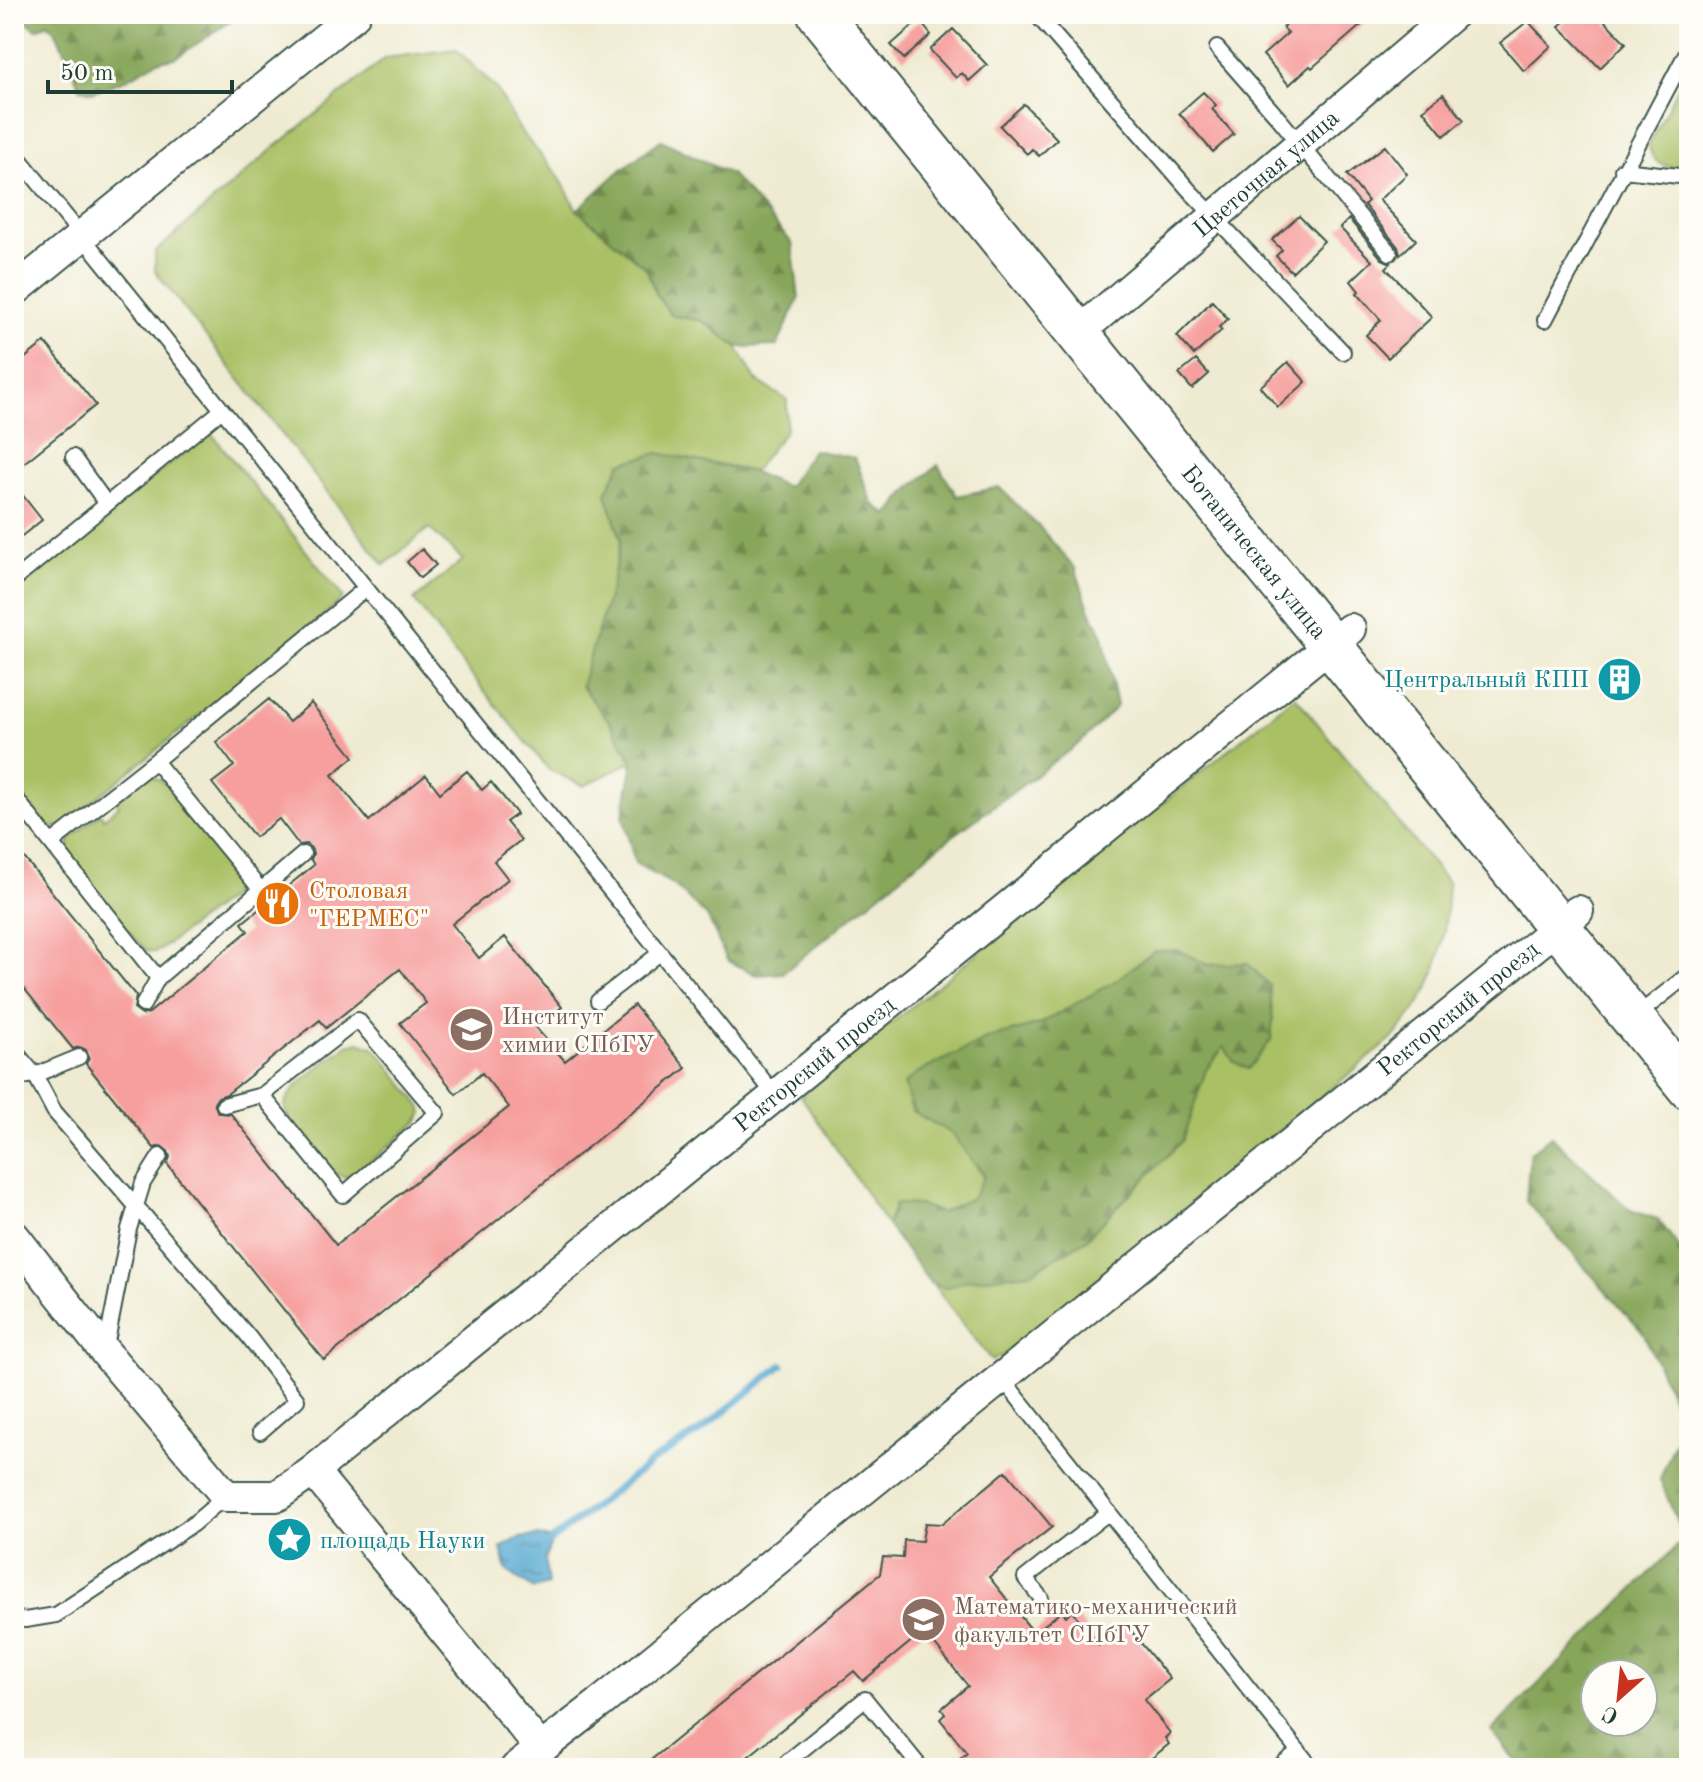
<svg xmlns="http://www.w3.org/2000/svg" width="1703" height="1782" font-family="'Old Standard TT',serif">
<defs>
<pattern id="forest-firs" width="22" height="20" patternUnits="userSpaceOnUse" patternTransform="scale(2)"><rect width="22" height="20" fill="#87a65a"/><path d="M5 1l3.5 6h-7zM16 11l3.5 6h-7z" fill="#6e884b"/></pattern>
<pattern id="water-ripples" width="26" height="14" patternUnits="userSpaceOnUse" patternTransform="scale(2)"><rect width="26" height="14" fill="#56a9d1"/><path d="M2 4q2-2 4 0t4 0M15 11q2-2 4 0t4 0" fill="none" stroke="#478baa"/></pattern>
</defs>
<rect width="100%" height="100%" fill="#fdfcf7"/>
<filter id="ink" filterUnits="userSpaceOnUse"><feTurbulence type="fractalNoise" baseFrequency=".0125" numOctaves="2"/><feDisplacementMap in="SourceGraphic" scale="16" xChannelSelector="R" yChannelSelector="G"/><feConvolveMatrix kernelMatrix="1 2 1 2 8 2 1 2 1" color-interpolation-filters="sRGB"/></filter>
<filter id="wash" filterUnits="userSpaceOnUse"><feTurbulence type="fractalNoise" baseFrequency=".006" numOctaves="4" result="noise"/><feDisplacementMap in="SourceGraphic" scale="32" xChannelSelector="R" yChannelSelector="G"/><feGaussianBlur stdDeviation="1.8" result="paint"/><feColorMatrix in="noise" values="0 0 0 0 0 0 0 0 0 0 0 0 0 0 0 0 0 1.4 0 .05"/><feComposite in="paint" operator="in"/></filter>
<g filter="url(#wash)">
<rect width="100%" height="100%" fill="#efebd2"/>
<path fill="#aac065" stroke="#647e4c" stroke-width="2" d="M456,49L496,88L521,132L559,176L577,210L647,269L656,294L671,315L703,321L737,347L756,380L787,400L786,430L753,472L715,463L606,493L621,539L611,588L582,686L609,721L633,761L584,786L549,770L463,665L414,600L463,560L429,528L384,565L155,271V252L275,147L386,58Z
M1689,71V100L1681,169C1665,167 1651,164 1649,145L1682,79Z
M212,434L343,597L334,607L62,826L49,828L14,787V589L190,448Z
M1295,696L1448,883C1446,922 1443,965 1422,999C1414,1013 1402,1026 1392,1039L1013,1349L992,1361L887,1225L801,1096Z
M153,776L167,784L232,865L237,882L231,896L160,950C155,952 153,953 148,951C137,946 74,864 68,850L70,839L100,813L104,818L119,806L116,800L142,779Z
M359,1042L373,1047L380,1054L421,1106L423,1113L419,1121L354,1175L345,1177L335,1174C325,1162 288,1123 285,1110C282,1089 332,1058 348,1045Z"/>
<path fill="url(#forest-firs)" stroke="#537247" stroke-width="2" fill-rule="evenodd" d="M14,14H242L175,58L158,61L125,80L92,92L80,88L57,34L48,23L37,29L27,22L14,29Z
M661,140L732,175L792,243L799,298L777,346L737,347L703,321L671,315L656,294L647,269L577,210L622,169Z
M813,450L855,458L873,504L888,515L908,490L938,465L957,496L999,487L1041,529L1075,568L1089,608L1103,636L1117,706L1081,742L930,853L783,973L756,975L727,960L708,918L675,886L635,863L623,816L633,761L609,721L581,686L611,588L621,540L606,493L621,463L658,453L753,472L787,487Z
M1178,950L1208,965L1247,963L1269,985L1273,1019L1271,1040L1248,1069L1234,1062L1224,1047L1206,1070L1182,1141L1085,1240L1030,1273L968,1280L945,1288L931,1284L887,1225L895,1204L921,1205L941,1213L973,1197L984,1176L952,1134L912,1111L904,1084L917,1073L986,1039L1040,1024L1115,981L1154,951Z
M1551,1136L1630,1210L1658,1219L1689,1261V1768H1522L1491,1731L1684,1539L1660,1479L1683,1422L1644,1334L1526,1201L1530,1153ZM1643,1674V1722H1595V1674Z"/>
<path fill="url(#water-ripples)" stroke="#3a7382" stroke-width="2" d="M538,1536L552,1540L545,1559L548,1585L534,1589L507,1571L501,1548L519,1538Z"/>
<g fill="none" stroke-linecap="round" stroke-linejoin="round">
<path stroke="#56a9d1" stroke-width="7" d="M552,1540L655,1459L699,1432L782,1365"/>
</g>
<g id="blocks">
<path fill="#f69f9e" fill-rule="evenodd" d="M1297,14H1374L1312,68L1310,66L1289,85L1263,55L1288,33L1283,28Z
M1573,14H1598L1626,43L1600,68L1559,26Z
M919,20L931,35L904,59L891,45Z
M1528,21L1551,46L1524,71L1500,43Z
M953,29L987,65L969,81L962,73L956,78L930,50Z
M1203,92L1216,105L1212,109L1234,134L1213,152L1179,113Z
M1443,94L1464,120L1444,136L1423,110Z
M1024,104L1057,139L1039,156L1032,149L1027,154L1000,126Z
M1385,146L1407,174L1379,200L1416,240L1400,255L1398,247L1364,205L1368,201L1347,175Z
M1299,216L1324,241L1292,272L1276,256L1282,250L1272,240Z
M1349,219L1382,259L1391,263L1386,268L1432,317L1388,358L1366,335L1381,320L1357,293L1359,291L1351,281L1372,261L1340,228Z
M1212,301L1228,319L1219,327L1222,330L1194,355L1177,336Z
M45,342L96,405L14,471V367Z
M1196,360L1209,374L1192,389L1179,374Z
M1288,362L1306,382L1278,407L1260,387Z
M14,484L42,520L14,542Z
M422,549L436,565L420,578L407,562Z
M269,699L289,722L311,703L354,757L332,775L369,821L426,775L440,793L467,771L482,790L491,782L517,814L506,822L521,840L494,861L508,879L452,924L479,958L505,937L562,1007L536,1028L565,1061L634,1005L686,1068L324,1360L167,1164L170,1157L168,1151L161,1146L154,1148L86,1064L89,1058L86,1050L80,1047L73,1049L14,976V845L136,996L134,1009L142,1015L149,1013L248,931L242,923L314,865L311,860L313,853L311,848L306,844L299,845L279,819L255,837L212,783L234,766L216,742ZM400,969L426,1003L400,1023L456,1094L482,1073L509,1107L336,1245L231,1114L218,1113L214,1103L218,1097L227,1094L320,1020L326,1028Z
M1006,1471L1052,1527L989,1577L1034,1633L1062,1611L1066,1616L1072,1611L1099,1645L1125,1623L1170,1679L1144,1700L1170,1733L1165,1738L1169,1744L1140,1768H949L967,1753L940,1719L945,1714L941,1709L968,1686L924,1631L863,1681L854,1671L734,1768H641L880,1574L883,1557L903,1558L904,1540L922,1541L925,1523L942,1524Z"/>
</g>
</g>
<g filter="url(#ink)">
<use href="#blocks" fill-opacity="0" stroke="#3e574c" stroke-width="2"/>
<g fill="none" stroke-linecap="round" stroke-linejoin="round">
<defs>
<path id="lane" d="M1036,14L1189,190L1343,352
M1217,48L1281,121L1390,253
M14,152L776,1096
M1622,170L1689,177
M1545,320L1689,48
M73,457L106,503
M14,580L222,410
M155,761L260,889
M14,796L158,978L143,1005
M51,843L155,761L366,588
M158,978L303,854
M598,1001L660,953
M1636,1016L1689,974
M14,1050L35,1075L54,1111L248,1336L297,1400L260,1432
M14,1078L35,1075L79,1057
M224,1105L262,1095L358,1020L437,1113L343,1195L262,1095
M105,1352L129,1229L143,1183L160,1156
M1002,1378L1312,1768
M1041,1598L1025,1578L1109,1512
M14,1618L25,1620L56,1615L193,1524L226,1496
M792,1768L787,1762L865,1699L921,1768
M1277,1768L1299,1751"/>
<g id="street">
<path d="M14,291L355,14"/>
<path id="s1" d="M1077,334L1453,14"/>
<path id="s2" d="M14,1236L105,1352L226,1496H277L313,1471L1350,629"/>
<path d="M313,1471L541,1749"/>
<path id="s3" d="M516,1768L600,1703L1578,911"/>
</g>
<g id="secondary">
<path id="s4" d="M819,14L1689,1088"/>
</g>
</defs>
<use href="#lane" stroke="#3e574c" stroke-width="18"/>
<use href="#street" stroke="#3e574c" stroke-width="34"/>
<use href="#secondary" stroke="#3e574c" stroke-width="46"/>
<use href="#lane" stroke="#fff" stroke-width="14"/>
<use href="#street" stroke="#fff" stroke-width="30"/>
<use href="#secondary" stroke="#fff" stroke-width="42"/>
</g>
</g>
<defs>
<symbol id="building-disc" viewBox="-11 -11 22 22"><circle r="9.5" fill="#0f9aa8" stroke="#fdfcf7"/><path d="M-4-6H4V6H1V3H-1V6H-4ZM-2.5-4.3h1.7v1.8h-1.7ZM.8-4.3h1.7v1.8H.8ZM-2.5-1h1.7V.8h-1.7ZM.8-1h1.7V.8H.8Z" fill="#fff"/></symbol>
<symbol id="restaurant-disc" viewBox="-11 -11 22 22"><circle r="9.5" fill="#e8710a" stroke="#fdfcf7"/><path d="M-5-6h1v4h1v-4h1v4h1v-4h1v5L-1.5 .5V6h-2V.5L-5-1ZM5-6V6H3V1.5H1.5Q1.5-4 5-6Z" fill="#fff"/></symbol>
<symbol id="university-disc" viewBox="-11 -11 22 22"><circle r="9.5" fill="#8d6e63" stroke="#fdfcf7"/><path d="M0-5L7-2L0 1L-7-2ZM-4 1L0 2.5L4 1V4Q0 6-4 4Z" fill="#fff"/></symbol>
<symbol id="sight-disc" viewBox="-11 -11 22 22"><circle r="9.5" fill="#0f9aa8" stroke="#fdfcf7"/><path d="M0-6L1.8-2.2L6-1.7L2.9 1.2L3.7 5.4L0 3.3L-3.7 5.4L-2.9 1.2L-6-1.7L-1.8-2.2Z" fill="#fff"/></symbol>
</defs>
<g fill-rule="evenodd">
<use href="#building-disc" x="1594" y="654" width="51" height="51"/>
<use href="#restaurant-disc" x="252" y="878" width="51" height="51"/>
<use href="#university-disc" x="446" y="1004" width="51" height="51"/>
<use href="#sight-disc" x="264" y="1514" width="51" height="51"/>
<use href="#university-disc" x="898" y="1594" width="51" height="51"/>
</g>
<g text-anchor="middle" stroke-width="6" stroke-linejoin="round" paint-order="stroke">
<g font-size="24" fill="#1f3d34" stroke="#fdfcf7">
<text dy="8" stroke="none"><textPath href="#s1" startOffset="248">Цветочная улица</textPath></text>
<text dy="8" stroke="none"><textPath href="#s4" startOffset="692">Ботаническая улица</textPath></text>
<text dy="8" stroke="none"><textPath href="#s3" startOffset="1210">Ректорский проезд</textPath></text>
<text dy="8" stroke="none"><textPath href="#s2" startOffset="1076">Ректорский проезд</textPath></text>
</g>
<g font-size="24" fill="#0d838f" stroke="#fdfcf7" text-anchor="end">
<text x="1589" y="687">Центральный КПП</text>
<text x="320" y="1548" text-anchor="start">площадь Науки</text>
</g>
<g font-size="24" fill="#c56008" stroke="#fdfcf7" text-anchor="start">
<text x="309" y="898">Столовая<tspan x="309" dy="28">"ГЕРМЕС"</tspan></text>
</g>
<g font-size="24" fill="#785e54" stroke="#fdfcf7" text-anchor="start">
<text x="502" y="1024">Институт<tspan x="502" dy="28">химии СПбГУ</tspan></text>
<text x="954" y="1614">Математико-механический<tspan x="954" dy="28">факультет СПбГУ</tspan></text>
</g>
</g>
<rect width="1703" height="1782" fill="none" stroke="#fdfcf7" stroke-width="48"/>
<g transform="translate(1619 1698) rotate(207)"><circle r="38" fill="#fdfcf7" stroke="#a4b0a9" stroke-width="2"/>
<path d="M0-6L14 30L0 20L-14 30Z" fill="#c8321e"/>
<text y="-12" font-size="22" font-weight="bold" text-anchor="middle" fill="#1f3d34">С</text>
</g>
<path d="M48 80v12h184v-12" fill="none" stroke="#1f3d34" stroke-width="4"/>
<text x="60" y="80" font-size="24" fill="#1f3d34" stroke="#fdfcf7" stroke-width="6" paint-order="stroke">50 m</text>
</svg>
